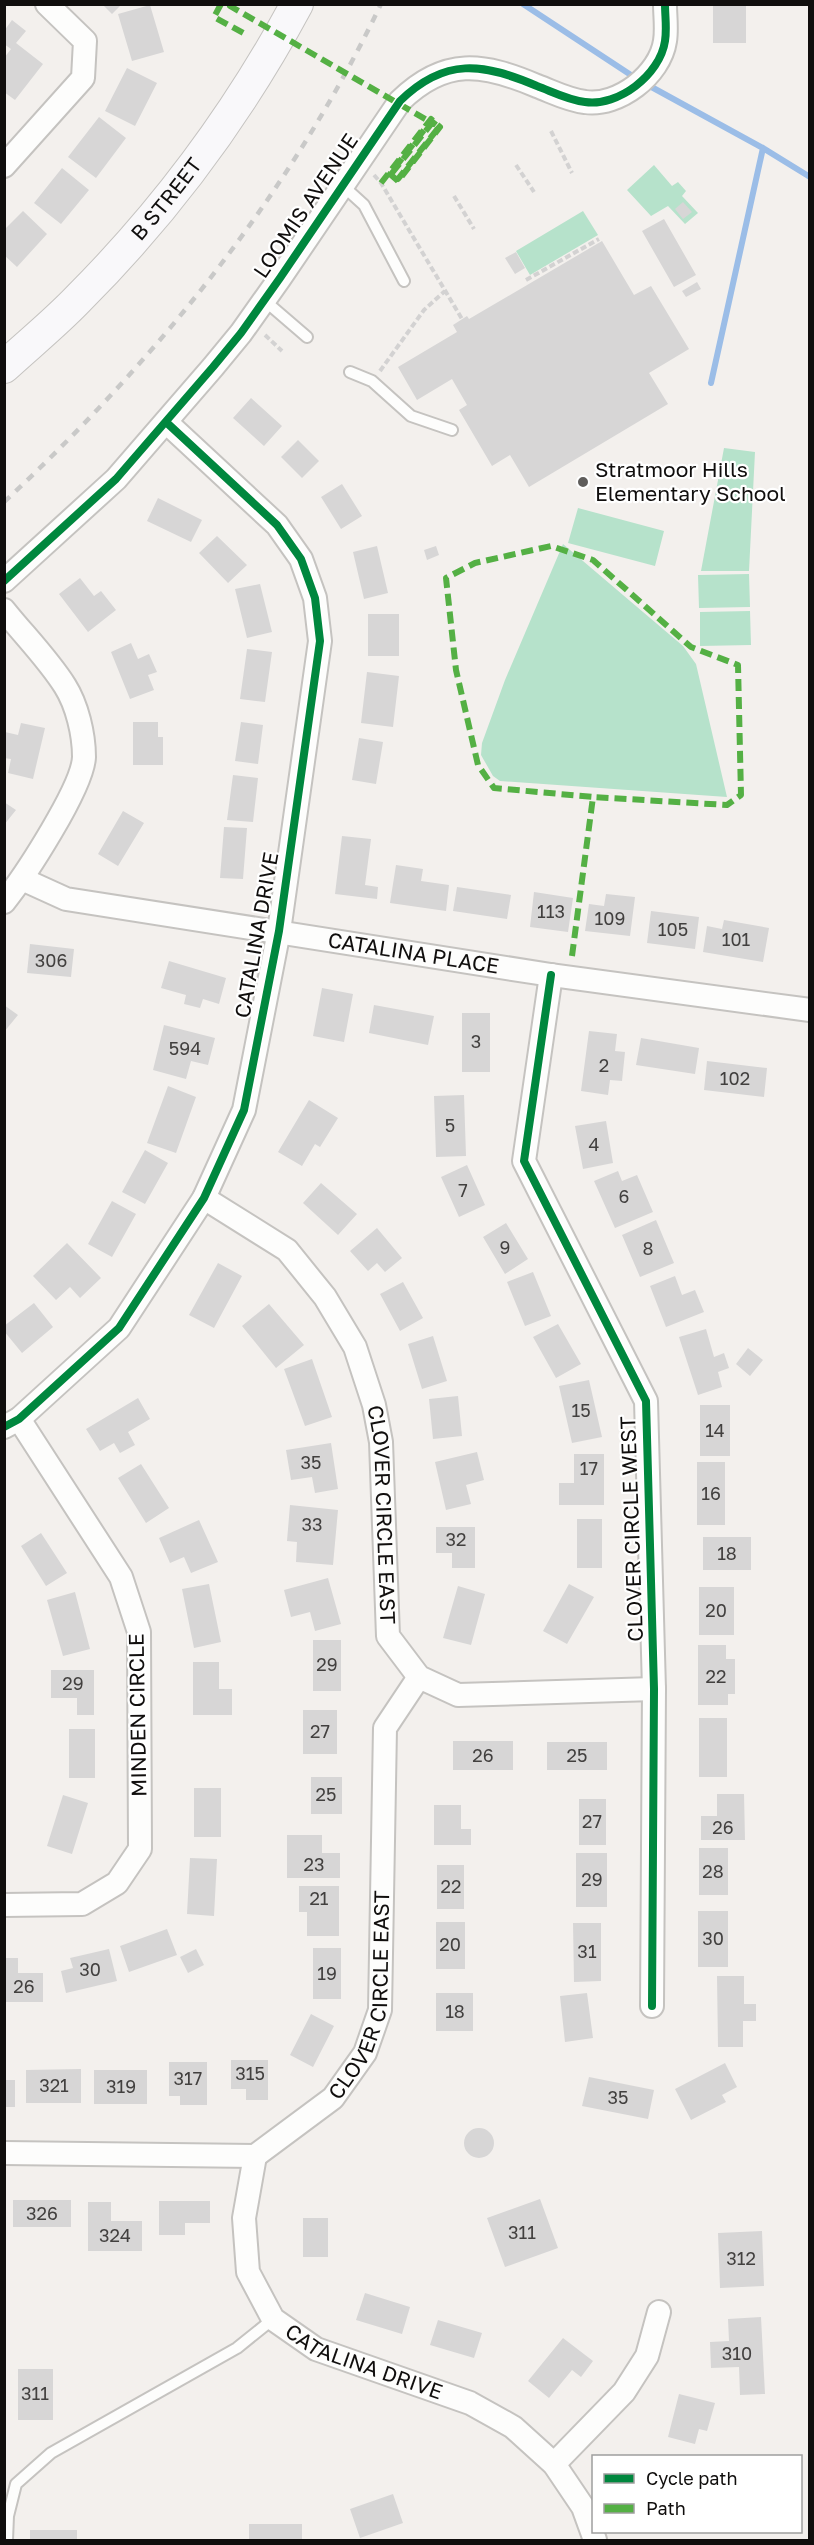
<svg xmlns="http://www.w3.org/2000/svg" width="814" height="2545" font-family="'Golos Text',sans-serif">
<rect width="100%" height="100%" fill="#f3f0ed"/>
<path fill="#b6e2cb" d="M654,165L672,186L678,182L686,191L682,196L698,213L685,224L668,206L651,216L627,190Z
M583,211L598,235L530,275L516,251Z
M724,448L755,452L749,571H701Z
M578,508L664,531L655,566L568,543Z
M563,544L683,646L696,664L727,797L500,781L493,776L481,755L482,743L505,680Z
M749,574L750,607L699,608L698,575Z
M750,611L751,645L700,646V612Z"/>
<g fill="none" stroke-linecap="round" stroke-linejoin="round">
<path stroke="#9bbde7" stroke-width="6" d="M523,4L637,79
M646,84L763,148L810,177
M711,383L763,148"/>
</g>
<path fill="#d7d6d6" d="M102,4H122L112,14Z
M713,4H746V43H713Z
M150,5L164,52L132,61L118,14Z
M12,20L26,31L16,43L43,64L15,100L4,92V58L11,49L4,44V31Z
M127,68L157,83L135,126L105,111Z
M99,117L126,138L96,178L68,157Z
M62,168L89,190L61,224L34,203Z
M683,202L692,212L683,219L675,209Z
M23,211L47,234L17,267L4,255V230Z
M664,219L696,275L674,287L642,231Z
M602,241L634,295L651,286L689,349L649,373L668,404L529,487L510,455L492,466L459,410L467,405L452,379L417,400L398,367L457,332L453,325L467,316L469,319Z
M516,252L525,268L515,274L505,258Z
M697,282L701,289L686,297L682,291Z
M251,398L282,426L264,446L233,418Z
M298,440L319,461L302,478L281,457Z
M342,484L362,516L341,529L321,497Z
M158,498L202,520L191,542L147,521Z
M217,536L247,565L228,583L199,553Z
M377,546L388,593L364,599L353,552Z
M436,546L439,555L427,560L424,550Z
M80,578L94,596L101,591L116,610L88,632L59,594Z
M260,584L272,632L247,638L235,589Z
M368,614H399V656H368Z
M131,643L138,659L149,654L157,672L148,675L154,690L130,699L111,652Z
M247,649L272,652L265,702L240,699Z
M367,672L399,676L393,727L361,723Z
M133,722H158V737H163V765H133Z
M241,722L263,725L258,764L235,761Z
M21,723L45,728L33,779L8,773L11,759L4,758L5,732L18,735Z
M359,738L383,742L376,784L352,780Z
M233,775L258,778L253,822L227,820Z
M4,802L16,810L4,825Z
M123,811L144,823L118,866L98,854Z
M224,827L247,828L243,879L220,878Z
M342,836L371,839L365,885L378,887L377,899L335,894Z
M396,865L423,869L421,881L449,885L446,911L390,903Z
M457,887L511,895L507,919L453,911Z
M534,892L573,898L568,932L530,927Z
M606,894L635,897L630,936L585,931L589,904L604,906Z
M651,911L699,917L695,949L647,943Z
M724,920L769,928L763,962L703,952L707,926L722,929Z
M30,944L74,949L71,977L27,973Z
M169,961L226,978L219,1004L203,999L200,1008L184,1004L186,995L161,988Z
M322,988L353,994L344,1042L313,1036Z
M4,1005L18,1015L4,1032Z
M374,1005L434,1016L428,1045L369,1033Z
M462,1013H490V1072H462Z
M164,1025L215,1038L208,1065L191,1061L186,1079L153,1070Z
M589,1031L617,1034L615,1051L625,1052L622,1081L610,1080L608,1095L581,1091Z
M641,1038L699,1048L695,1074L636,1065Z
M707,1061L767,1068L764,1097L704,1090Z
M168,1086L196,1097L176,1153L147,1143Z
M464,1095L466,1156L436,1157L434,1096Z
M309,1100L338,1118L320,1147L315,1144L302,1166L278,1152Z
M606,1121L613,1163L583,1169L575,1126Z
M145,1150L168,1163L145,1204L122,1192Z
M467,1165L485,1205L459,1217L441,1177Z
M618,1171L622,1181L637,1175L653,1212L615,1228L594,1181Z
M321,1183L357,1214L338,1235L303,1203Z
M112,1201L136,1214L112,1257L88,1244Z
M656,1220L674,1263L640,1277L622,1235Z
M506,1223L528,1259L505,1274L483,1237Z
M377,1228L402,1258L385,1272L377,1263L368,1271L350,1251Z
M67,1243L101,1278L80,1298L70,1287L56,1300L33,1276Z
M218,1263L242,1276L214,1328L189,1315Z
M533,1272L551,1316L525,1326L507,1282Z
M675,1276L682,1295L695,1290L704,1312L666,1327L650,1286Z
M403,1282L423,1318L400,1331L380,1294Z
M34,1303L53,1327L22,1353L4,1331V1326Z
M269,1304L304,1345L276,1368L242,1326Z
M558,1324L581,1364L556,1378L533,1337Z
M706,1329L714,1357L724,1353L729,1368L718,1372L722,1387L698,1395L679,1337Z
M433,1336L447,1381L422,1389L408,1344Z
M748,1348L763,1360L750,1376L736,1364Z
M312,1359L332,1417L305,1426L284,1369Z
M589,1380L602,1437L572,1443L559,1386Z
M458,1396L462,1436L433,1439L429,1399Z
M138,1398L150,1419L128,1432L135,1445L120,1453L114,1443L100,1451L86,1429Z
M700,1405H730V1456H700Z
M331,1443L338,1489L315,1493L312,1477L291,1480L286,1450Z
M477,1452L484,1480L466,1485L471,1504L446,1510L435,1462Z
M574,1454H604V1505H559V1483H574Z
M697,1462H725V1525H697Z
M141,1464L169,1508L146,1523L118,1478Z
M290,1505L338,1510L333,1565L296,1562L297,1542L287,1541Z
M577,1519H602V1568H577Z
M199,1520L218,1562L191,1573L184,1557L170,1563L159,1538Z
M436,1527H475V1568H452V1553H436Z
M41,1533L67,1573L46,1586L21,1546Z
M703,1537H751V1570H703Z
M328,1578L341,1624L315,1631L310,1612L291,1617L284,1590Z
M209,1584L221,1642L194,1648L182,1589Z
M569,1584L594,1597L567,1644L543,1631Z
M458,1586L485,1594L471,1645L443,1638Z
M699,1587H734V1635H699Z
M75,1592L90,1649L63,1656L47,1600Z
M313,1640H341V1691H313Z
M698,1645H726V1659H735V1694H728V1705H698Z
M193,1662H219V1689H232V1715H193Z
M51,1670H94V1715H77V1698H51Z
M303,1710H337V1754H303Z
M699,1718H727V1777H699Z
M69,1729H95V1778H69Z
M453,1741H513V1770H453Z
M547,1742H607V1770H547Z
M311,1777H342V1814H311Z
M194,1788H221V1837H194Z
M717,1794H744L745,1840H701V1816H717Z
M63,1795L88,1803L72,1854L47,1846Z
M579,1799H606V1845H579Z
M434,1805H461V1829H471V1845H434Z
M287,1835H322V1853H340V1878H287Z
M699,1848H728V1895H699Z
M576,1853H607V1907H576Z
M190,1858L217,1859L214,1916L187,1914Z
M437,1865H464V1909H437Z
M299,1886H339V1936H307V1912H299Z
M698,1911H728V1967H698Z
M436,1922H465V1969H436Z
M573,1923H601V1981L574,1982Z
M167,1929L177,1955L129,1972L120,1946Z
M313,1948H341V1999H313Z
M109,1949L117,1981L66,1993L61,1971L73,1968L70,1958Z
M196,1949L204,1965L188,1973L180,1957Z
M4,1958H18V1973H43V2002H4Z
M717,1976H744V2004H756V2021H743V2047H718Z
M436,1993H473V2031H436Z
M587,1993L593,2038L565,2042L560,1996Z
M311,2014L334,2026L313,2067L290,2055Z
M231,2060H268V2100H246V2089H231Z
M169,2062H207V2105H180V2096H169Z
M725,2063L737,2087L722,2095L726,2102L691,2120L675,2089Z
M81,2069V2103H26V2070Z
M94,2070H147V2104H94Z
M589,2077L654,2090L648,2119L582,2106Z
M4,2080H15V2107H4Z
M464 2143a15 15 0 1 1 30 0a15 15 0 1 1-30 0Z
M540,2199L558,2248L505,2267L487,2218Z
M13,2200H71V2227H13Z
M159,2201H210V2223H185V2235H159Z
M88,2202H111V2221H142V2251H88Z
M303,2218H328V2257H303Z
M762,2231L764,2286L720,2288L718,2233Z
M365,2293L410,2307L402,2334L356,2320Z
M761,2317L765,2394L740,2395L739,2367L711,2368L710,2342L729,2341L728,2319Z
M438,2320L482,2333L474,2358L430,2345Z
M563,2338L593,2361L581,2377L572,2370L549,2398L528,2381Z
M18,2369H53V2420H18Z
M679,2394L715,2403L707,2431L699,2429L695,2444L668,2437Z
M393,2494L403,2523L360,2538L350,2509Z
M249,2524H302V2540H249Z
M30,2530H77V2540H30Z"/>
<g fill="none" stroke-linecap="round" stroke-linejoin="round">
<defs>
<path id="service" d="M342,185L364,205L404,281
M264,300L307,337
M350,372L372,381L411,416L452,430
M7,2540L8,2516L16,2484L51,2453L237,2348L273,2319"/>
<g id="minor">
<path d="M4,166L83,78L85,41L47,4"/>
<path d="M4,581L116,479L213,367L241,333L280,278L400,101C445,57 483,63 537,86C553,92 568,100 585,102C618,107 660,75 665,41C667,29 665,16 665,4"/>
<path d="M4,610C24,635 48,659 65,686C77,705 84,734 84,757C83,787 25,876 4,902"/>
<path id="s1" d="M22,879L66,899L551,975L810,1010"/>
<path d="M551,975L524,1161L646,1401L654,1689L652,2006"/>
<path id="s2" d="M204,1198L287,1250L325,1297L355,1347L374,1405L381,1442L388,1636L419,1677L458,1695L654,1689"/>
<path d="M4,1427L19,1419L119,1328L204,1198L244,1110L279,931L320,641L315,598L301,559L277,525L166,422"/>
<path d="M4,1905L82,1904L117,1883L140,1849L139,1632L121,1577L19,1419"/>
<path d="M4,2153L255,2156"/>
<path id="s3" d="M255,2156L244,2218L248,2272L273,2319L316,2349L470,2403L513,2427L554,2464L583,2507L595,2540"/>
<path id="s4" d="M255,2156L333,2098L365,2053L380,2010L385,1728L419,1677"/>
<path d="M554,2464L624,2392L647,2356L659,2312"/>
</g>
<g id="secondary">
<path id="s5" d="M4,367C29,344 55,323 78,299C164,213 239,112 297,4"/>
</g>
</defs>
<use href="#service" stroke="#c5c3c0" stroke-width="14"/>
<use href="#minor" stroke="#c5c3c0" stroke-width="26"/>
<use href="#secondary" stroke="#c5c3c0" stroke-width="34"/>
<path stroke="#d3d2d2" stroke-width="4" stroke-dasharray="6 3" stroke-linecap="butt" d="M551,131L572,173
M516,165L534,192
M374,175L381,183L462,319
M454,196L474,229
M526,280L599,239
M265,335L282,351
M380,371L424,310L445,291"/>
<use href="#service" stroke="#fdfdfc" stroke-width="10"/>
<use href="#minor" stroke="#fdfdfc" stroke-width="22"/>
<use href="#secondary" stroke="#f9f8fa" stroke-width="32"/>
<path stroke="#c9c9c8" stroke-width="4.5" stroke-dasharray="8 8" stroke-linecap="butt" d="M4,502C157,360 290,194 381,4"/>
<path stroke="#54b044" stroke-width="6" stroke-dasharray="12 6" stroke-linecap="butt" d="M221,4L214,17L245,34
M231,4L230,6L432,123L392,173L398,179L439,127L431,121L390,174L398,181L440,127L431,119L381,183
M572,956L593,797L494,788L478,765L456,670L446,578L475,563L551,546L593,560L691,647L738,665L741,795L727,805L593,797"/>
<defs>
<path id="cycleway" d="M4,581L116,479L213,367L241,333L280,278L400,101C445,57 483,63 537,86C553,92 568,100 585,102C618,107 660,75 665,41C667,29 665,16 665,4
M551,975L524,1161L646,1401L654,1689L652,2006
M4,1427L19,1419L119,1328L204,1198L244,1110L279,931L320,641L315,598L301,559L277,525L166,422"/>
</defs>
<use href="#cycleway" stroke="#fff" stroke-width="11"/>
<use href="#cycleway" stroke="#00873e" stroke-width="8"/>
</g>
<circle fill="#5f5d5b" stroke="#fff" stroke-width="2" cx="583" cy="482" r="6"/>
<g text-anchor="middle" stroke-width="4.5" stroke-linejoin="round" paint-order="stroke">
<g font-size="18" fill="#42403f">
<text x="551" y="918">113</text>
<text x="610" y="925">109</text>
<text x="673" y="936">105</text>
<text x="736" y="946">101</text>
<text x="51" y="967">306</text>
<text x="476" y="1048">3</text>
<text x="185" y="1055">594</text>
<text x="604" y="1072">2</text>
<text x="735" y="1085">102</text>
<text x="450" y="1132">5</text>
<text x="594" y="1151">4</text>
<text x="463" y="1197">7</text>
<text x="624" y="1203">6</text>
<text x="505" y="1254">9</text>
<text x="648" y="1255">8</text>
<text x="581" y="1417">15</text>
<text x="715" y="1437">14</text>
<text x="311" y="1469">35</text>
<text x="589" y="1475">17</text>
<text x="711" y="1500">16</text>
<text x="312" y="1531">33</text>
<text x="456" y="1546">32</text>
<text x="727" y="1560">18</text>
<text x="716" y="1617">20</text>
<text x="327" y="1671">29</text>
<text x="716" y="1683">22</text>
<text x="73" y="1690">29</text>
<text x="320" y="1738">27</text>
<text x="483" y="1762">26</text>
<text x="577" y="1762">25</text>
<text x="326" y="1801">25</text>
<text x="592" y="1828">27</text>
<text x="723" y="1834">26</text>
<text x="314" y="1871">23</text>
<text x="713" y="1878">28</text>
<text x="592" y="1886">29</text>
<text x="451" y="1893">22</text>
<text x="319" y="1905">21</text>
<text x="713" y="1945">30</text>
<text x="450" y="1951">20</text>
<text x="587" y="1958">31</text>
<text x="90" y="1976">30</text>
<text x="327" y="1980">19</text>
<text x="24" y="1993">26</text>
<text x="455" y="2018">18</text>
<text x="250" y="2080">315</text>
<text x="188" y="2085">317</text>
<text x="54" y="2092">321</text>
<text x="121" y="2093">319</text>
<text x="618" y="2104">35</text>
<text x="42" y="2220">326</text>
<text x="522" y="2239">311</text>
<text x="115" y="2242">324</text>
<text x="741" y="2265">312</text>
<text x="737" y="2360">310</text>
<text x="35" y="2400">311</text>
</g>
<g font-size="21" fill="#100e0d" stroke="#fff">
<text dy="7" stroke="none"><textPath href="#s5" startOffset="234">B STREET</textPath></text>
<text transform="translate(306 206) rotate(-56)" y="7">LOOMIS AVENUE</text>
<text transform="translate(257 935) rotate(-80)" y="7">CATALINA DRIVE</text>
<text dy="7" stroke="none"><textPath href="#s1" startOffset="400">CATALINA PLACE</textPath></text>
<text dy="7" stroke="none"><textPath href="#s2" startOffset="388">CLOVER CIRCLE EAST</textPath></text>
<text transform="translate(632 1529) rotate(-92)" y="7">CLOVER CIRCLE WEST</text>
<text transform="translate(138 1715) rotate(-91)" y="7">MINDEN CIRCLE</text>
<text dy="7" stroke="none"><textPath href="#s4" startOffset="208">CLOVER CIRCLE EAST</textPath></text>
<text dy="7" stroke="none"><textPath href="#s3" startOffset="272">CATALINA DRIVE</textPath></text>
</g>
<g font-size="21" fill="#100e0d" stroke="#fff" text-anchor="start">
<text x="595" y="477">Stratmoor Hills<tspan x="595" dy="24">Elementary School</tspan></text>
</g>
</g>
<rect width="814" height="2545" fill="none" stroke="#100e0d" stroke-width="12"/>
<rect x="592" y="2455" width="210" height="78" fill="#ffffff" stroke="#9f9f9e" stroke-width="1.5"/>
<rect x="604" y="2474" width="30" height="9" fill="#00873e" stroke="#9f9f9e" stroke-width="1.5"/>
<text x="646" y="2485" font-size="18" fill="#100e0d">Cycle path</text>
<rect x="604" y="2504" width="30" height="9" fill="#54b044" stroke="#9f9f9e" stroke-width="1.5"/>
<text x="646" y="2515" font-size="18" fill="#100e0d">Path</text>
</svg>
